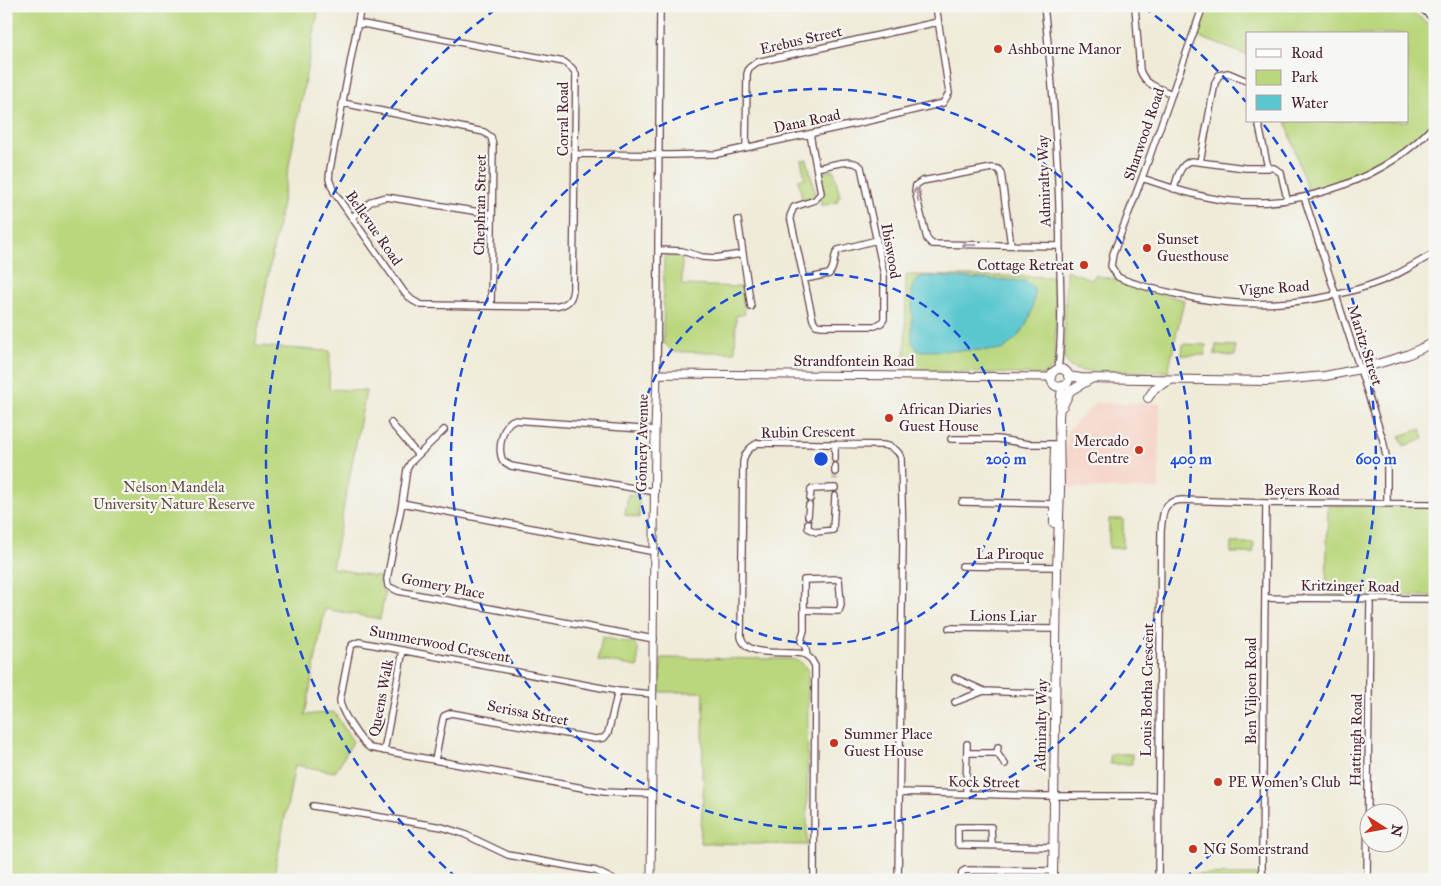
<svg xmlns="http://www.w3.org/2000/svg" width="1441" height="886" font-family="'IM FELL Great Primer',serif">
<rect width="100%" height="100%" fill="#f6f6f2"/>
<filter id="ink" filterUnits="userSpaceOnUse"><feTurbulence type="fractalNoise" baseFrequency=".02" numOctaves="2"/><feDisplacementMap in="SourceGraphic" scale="10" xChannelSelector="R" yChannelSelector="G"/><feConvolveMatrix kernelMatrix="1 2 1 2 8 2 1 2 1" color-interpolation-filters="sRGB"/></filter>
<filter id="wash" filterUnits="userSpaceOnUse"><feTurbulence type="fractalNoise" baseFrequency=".0096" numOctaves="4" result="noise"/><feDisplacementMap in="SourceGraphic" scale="20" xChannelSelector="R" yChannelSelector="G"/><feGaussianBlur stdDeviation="1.12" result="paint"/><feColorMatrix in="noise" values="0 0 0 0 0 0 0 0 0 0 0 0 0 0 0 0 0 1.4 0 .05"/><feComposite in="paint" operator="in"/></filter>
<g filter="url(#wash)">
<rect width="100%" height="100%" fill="#efebd8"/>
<path fill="#f6d1c5" d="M1095,403H1160L1159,489L1066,488L1067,431Z"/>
<path fill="#bad77d" stroke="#827b54" d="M6,6H319L255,346L330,351L329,389L366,391L332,568L380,577L379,585L385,593L380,619L325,609L305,715L334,712L353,742L335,772L295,765L273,880H6Z
M1204,6H1406L1435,30V119C1398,159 1359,179 1308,193L1286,121H1407V34H1247V55L1194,35Z
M807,159L815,194L812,199L803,202L798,180L805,178L801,160Z
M834,170L840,197L837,198L838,202L821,206L818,174Z
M664,256H682V285L741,287L745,314L736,316L735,352H673L663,342Z
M1066,270L1093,280L1095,275C1103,278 1112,278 1119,280C1140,286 1161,295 1184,300L1168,372L1081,371L1070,367L1064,358Z
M906,275L1057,277L1054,367L1047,373L1043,375L905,370Z
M1183,344L1206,345L1205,355H1182Z
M1216,345L1235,346V356L1215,355Z
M1421,429L1424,439L1404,446L1400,436Z
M628,494L639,496V518L625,515Z
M1328,505L1435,506V596L1326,595Z
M1109,519H1123V548H1109Z
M1231,543H1254L1253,553H1231Z
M602,637L635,644L638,649V667L598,660Z
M661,658L791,659C800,660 804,664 808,671L807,845L700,843L704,779L702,778L704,692H660Z
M1110,754H1132V764H1110Z
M1161,874L1259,875L1261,880H1161Z"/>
<path fill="#5ac7cf" stroke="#52737d" d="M925,276L1025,281L1032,286L1035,292C1032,318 1024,335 1002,350L918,351L912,342V287L917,279Z"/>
</g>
<g filter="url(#ink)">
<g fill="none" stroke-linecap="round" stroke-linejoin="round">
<path stroke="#cec2b5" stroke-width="5.5" stroke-dasharray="5.5 3" stroke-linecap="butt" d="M835,480V472"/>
<defs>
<path id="minor" d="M1044,6C1054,93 1060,180 1060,267C1061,301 1062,336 1058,370
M1135,6L1140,70C1145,85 1158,88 1172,94
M1188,6L1201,11
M1203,6L1142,178L1113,254L1111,266L1118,277C1135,285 1154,289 1172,293C1243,311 1317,306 1384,280C1402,273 1418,262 1435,253
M1419,6L1435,20
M358,23L564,62L572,68L576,74L573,289C572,302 566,305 554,307L428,305H421L412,300L404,292L334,192L329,179L330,169C340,115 351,61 361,6
M343,103L484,132L491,137L493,145L491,306
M1258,121L1268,168
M810,134L821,193L815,200L794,207L790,216L813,320L816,325L822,326H875L881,323L884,319V275L861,167C851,157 829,166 817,168
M746,147L747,74L749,68L757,62L938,22
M575,154L669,155L717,154L873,120L943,103L949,93L936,6
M1200,162L1215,83L1219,75L1228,73L1247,81
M1142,178C1171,188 1201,198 1231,201C1301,209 1388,178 1435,124
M1174,189C1177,179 1179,165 1191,161L1245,168H1274L1281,173L1287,199
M1304,197L1383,440L1387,462V503
M352,217L372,201L386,197L492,214
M738,220L751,307
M1011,245L1001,173L998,169L992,168L922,181L916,185L915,191L927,239L932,244L1060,246
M658,250L682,251L702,257L715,258L742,254
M805,279L829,274C836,267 832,257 838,250L877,240
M657,374L660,6
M391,423L417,454
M951,439H998L1028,444H1058
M835,459V444
M835,472V466
M655,492L511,466L503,461C497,450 502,426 513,420L655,430
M810,499L811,489L835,488
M962,502L1057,504
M402,503L407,469L411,462L444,430
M808,516L809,505
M808,523V528L816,532L833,530L835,496
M962,566L1058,567
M1265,598L1435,599
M804,610L839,611L841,605L839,579L804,580V630L801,641L805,646L807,655
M949,628L1056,629
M654,639L398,591L388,586L387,579L402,503L655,552
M955,678L984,691L1055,694
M955,702L984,691
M384,751L403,650
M967,753H997L998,747
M997,753L1005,764
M435,760L443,719L444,716L451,713L595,739L604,738L608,733L618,691
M899,792L1044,796H1159
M651,794L604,792L370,748C361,742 340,711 340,700L350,648L352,645L359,642L618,691L653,694
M966,794L967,744
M313,806L442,827L464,834L508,855L596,871L614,880
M992,845L991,827H958V844L959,845L1054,847
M814,880L815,666L811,659L804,654C786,650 747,659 741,637L743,463C744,453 749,448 758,443L883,445C891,446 898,449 901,458L903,543L898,880
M961,880L962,872L965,870L1053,871
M1002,880L1003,871
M1158,880L1161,531C1163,515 1161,501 1182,500L1266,503L1435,504
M1265,880L1262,871V856L1266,503
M1367,880L1370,600"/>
<path id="tertiary" d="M651,880L655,430L657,374L1051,377"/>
<path id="secondary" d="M1051 378a9 9 0 1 1 18 0a9 9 0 1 1-18 0Z
M1068,376L1081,378L1268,381L1325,376L1360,369L1407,355L1435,342
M1148,398L1155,388L1171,380
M1063,406L1070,391L1091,379
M1054,523V479L1055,447
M1053,880L1057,570L1060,490L1059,417L1062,386"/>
</defs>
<use href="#minor" stroke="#633e45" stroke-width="8"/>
<use href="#tertiary" stroke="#633e45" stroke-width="9"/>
<use href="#secondary" stroke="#633e45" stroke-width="10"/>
<use href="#minor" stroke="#fff" stroke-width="5.5"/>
<use href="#tertiary" stroke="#fff" stroke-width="7"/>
<use href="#secondary" stroke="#fff" stroke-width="8"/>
</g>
<defs><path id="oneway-shaft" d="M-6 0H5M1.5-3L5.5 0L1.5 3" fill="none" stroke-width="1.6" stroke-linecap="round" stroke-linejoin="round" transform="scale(1.25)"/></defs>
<g stroke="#ae9aa0">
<use href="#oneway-shaft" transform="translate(917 195) rotate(-100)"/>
<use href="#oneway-shaft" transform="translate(969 245) rotate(180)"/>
</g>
</g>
<g fill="none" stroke="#1d4ed8" stroke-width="2.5" stroke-dasharray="9 6">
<circle cx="821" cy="459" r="185"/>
<circle cx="821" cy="459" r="370"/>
<path d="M457 878A555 555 0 0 1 499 7M1143 7A555 555 0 0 1 1246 102M1264 125A555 555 0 0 1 1185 878"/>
</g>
<g fill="#c8321e" stroke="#f6f6f2" stroke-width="2">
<circle cx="998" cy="49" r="5"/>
<circle cx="1147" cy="248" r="5"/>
<circle cx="1084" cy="265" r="5"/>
<circle cx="889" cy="418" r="5"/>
<circle cx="1139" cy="450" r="5"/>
<circle cx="834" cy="743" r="5"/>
<circle cx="1218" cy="782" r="5"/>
<circle cx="1193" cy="849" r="5"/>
</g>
<g text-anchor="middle" stroke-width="4.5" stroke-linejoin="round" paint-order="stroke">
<g font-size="15" fill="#4a1f2b" stroke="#f6f6f2">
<text transform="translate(801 40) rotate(-13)" y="5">Erebus Street</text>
<text transform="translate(563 119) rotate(-90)" y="5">Corral Road</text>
<text transform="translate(807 121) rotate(-12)" y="5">Dana Road</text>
<text transform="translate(1144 134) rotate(-71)" y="5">Sharwood Road</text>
<text transform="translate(1044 181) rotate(-92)" y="5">Admiralty Way</text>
<text transform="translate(480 205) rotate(-89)" y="5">Chephran Street</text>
<text transform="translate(374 228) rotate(55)" y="5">Bellevue Road</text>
<text transform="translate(891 251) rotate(80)" y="5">Ibiswood</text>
<text transform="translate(1274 288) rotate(-4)" y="5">Vigne Road</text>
<text transform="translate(1365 345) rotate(72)" y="5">Maritz Street</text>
<text x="854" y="366">Strandfontein Road</text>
<text transform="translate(808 432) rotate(-1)" y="5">Rubin Crescent</text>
<text transform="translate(642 443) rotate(-89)" y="5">Gomery Avenue</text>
<text x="1302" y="495">Beyers Road</text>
<text x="1010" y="559">La Piroque</text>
<text transform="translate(443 586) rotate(11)" y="5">Gomery Place</text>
<text transform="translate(1350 586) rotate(1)" y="5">Kritzinger Road</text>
<text transform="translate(1003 616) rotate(1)" y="5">Lions Liar</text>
<text transform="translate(440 644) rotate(11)" y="5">Summerwood Crescent</text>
<text transform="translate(1147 690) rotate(-89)" y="5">Louis Botha Crescent</text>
<text transform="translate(1251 691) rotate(-90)" y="5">Ben Viljoen Road</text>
<text transform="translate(381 698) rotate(-79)" y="5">Queens Walk</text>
<text transform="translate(528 713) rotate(11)" y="5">Serissa Street</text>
<text transform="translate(1041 725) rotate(-89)" y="5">Admiralty Way</text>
<text transform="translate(1356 740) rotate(-89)" y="5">Hattingh Road</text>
<text transform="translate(984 782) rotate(1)" y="5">Kock Street</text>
</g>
<g font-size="15" fill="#4a1f2b" stroke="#f6f6f2" text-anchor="start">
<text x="1008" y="54">Ashbourne Manor</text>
<text x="1157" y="244">Sunset<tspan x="1157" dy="17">Guesthouse</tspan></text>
<text x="1074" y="270" text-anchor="end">Cottage Retreat</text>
<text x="899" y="414">African Diaries<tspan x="899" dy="17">Guest House</tspan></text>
<text x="1129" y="446" text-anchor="end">Mercado<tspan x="1129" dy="17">Centre</tspan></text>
<text x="844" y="739">Summer Place<tspan x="844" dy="17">Guest House</tspan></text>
<text x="1228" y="787">PE Women’s Club</text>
<text x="1203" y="854">NG Somerstrand</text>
</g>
<g font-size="15" fill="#664d40" stroke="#f6f6f2">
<text x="174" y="492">Nelson Mandela<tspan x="174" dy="17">University Nature Reserve</tspan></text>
</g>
</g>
<circle cx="821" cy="459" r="8" fill="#1d4ed8" stroke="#f6f6f2" stroke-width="2.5"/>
<g font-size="15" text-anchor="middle" font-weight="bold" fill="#1d4ed8" stroke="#f6f6f2" stroke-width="4.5" stroke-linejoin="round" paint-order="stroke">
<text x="1006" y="464">200 m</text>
<text x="1191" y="464">400 m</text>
<text x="1376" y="464">600 m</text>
</g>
<rect width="1441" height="886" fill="none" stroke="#f6f6f2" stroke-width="25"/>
<rect x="1246" y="32" width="162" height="90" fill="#f6f6f2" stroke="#b1a0a2"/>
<rect x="1256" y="49" width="25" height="8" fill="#ffffff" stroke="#b1a0a2"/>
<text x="1291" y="58" font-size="15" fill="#4a1f2b">Road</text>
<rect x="1256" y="70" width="25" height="15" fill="#bad77d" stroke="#b1a0a2"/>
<text x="1291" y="82" font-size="15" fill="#4a1f2b">Park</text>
<rect x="1256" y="95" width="25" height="15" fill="#5ac7cf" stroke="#b1a0a2"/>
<text x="1291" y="108" font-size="15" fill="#4a1f2b">Water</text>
<g transform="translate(1384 828) rotate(101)"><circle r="24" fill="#f6f6f2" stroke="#b1a0a2"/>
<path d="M0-4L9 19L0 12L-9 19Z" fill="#c8321e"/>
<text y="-8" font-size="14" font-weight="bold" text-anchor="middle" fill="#4a1f2b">N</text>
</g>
</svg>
